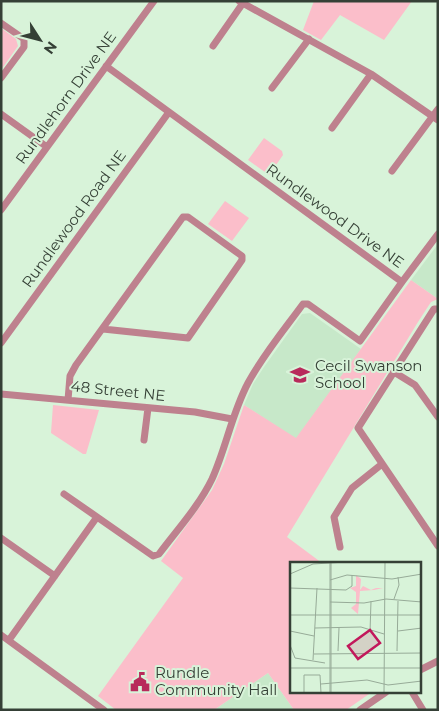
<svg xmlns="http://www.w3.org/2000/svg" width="439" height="711" font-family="Montserrat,sans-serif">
<rect width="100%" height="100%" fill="#d8f3d9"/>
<path fill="#c7e8c9" d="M438,244V299L411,280Z
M310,313L361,349L296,439L244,405L253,384L264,367L302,314Z
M268,673L294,710H214Z"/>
<path fill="#fbbeca" d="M314,1H412L384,40L340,15L321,40L303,30Z
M1,28L16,39L18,46L1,70Z
M264,138L282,151L283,155L269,175L248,160Z
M225,201L249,218L232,241L208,224Z
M411,280L438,299L431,302L418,322L287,537L322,563L292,564V692H372L346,710H294L268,673L214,710H116L98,696L183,578L161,561L212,490L224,464L244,405L296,438Z
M53,405L99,410L86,454H83L51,433Z"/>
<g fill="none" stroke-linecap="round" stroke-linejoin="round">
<path stroke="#be818e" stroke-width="7" d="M239,1L371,74L438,120
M1,23L24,39V47L1,78
M213,46L243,3
M272,88L309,39
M1,114L47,147
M332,128L371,74
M392,171L438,109
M1,210L154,1
M402,282L438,234
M438,309H434L358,428L438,546
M1,343L169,112
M394,372L415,385L438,417
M1,394L195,412L232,419
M68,400L70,376L76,365L183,217H188L242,256V260L188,338L103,329
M144,440L148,408
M64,494L153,556L159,554C177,530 199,506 212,479C226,448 232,413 248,383C263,355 284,330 303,304H308L360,341L402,282L106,66
M1,538L55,576
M340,547L334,517L352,488L382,464
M1,635L104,710
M9,640L97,517
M420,670L438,661
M412,692L423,710
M360,710L386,692"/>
</g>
<defs>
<symbol id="school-bare" viewBox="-9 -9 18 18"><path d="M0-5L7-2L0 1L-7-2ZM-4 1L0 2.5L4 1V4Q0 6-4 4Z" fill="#b82a5b" stroke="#d8f3d9" stroke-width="2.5" paint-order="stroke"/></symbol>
<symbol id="civic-bare" viewBox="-9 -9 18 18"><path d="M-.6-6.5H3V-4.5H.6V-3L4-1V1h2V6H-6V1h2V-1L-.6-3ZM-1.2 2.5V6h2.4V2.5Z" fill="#b82a5b" stroke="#d8f3d9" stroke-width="2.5" paint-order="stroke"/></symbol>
</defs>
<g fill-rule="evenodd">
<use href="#school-bare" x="286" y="361" width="28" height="28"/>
<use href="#civic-bare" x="126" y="668" width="28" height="28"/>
</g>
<g text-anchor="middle" stroke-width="4" stroke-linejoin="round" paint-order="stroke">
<g font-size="15" fill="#354036" stroke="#d8f3d9">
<text transform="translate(66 98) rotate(-54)" y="5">Rundlehorn Drive NE</text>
<text transform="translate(335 216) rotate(36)" y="5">Rundlewood Drive NE</text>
<text transform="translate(74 219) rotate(-54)" y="5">Rundlewood Road NE</text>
<text transform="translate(118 391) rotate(6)" y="5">48 Street NE</text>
</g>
<g font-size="15" fill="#354036" stroke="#d8f3d9" text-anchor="start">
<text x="315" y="371">Cecil Swanson<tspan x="315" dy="17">School</tspan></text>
<text x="155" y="678">Rundle<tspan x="155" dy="17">Community Hall</tspan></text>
</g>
</g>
<g transform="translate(290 562)">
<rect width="131" height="131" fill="#d8f3d9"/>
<path d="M66,13L71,17L70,28L73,24L81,28L86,26H93L84,28L70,29L68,52L61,46L66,42V30L60,26L66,24Z" fill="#fbbeca"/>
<path fill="none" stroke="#97ab98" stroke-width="1" d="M41,0V131M0,12L23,2L56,0M40,18L57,13L102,17L132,12M0,26L56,28L62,24V13M104,37L109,23L108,15M40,40L74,41L96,37L132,40M0,53H132M25,66L71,65L94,72M0,69L24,74M108,69L132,66M80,70L81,39M0,83L5,96L35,101M48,89L49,66M107,89L108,39M24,92L132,91M23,98L27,26M0,106H132M31,122L77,118L98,123L132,119M14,131V113H30L31,131M40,131V0M94,131L95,0"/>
<path fill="#c2185b" fill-opacity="0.15" stroke="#c2185b" stroke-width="2.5" d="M80,68L90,81L68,97L58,84Z"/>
<rect width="131" height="131" fill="none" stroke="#354036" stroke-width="2.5"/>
</g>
<rect width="439" height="711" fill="none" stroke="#354036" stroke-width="5"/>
<g transform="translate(40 40) rotate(126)" stroke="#d8f3d9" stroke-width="4" paint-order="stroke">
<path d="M0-4L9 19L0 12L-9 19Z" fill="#354036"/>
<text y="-8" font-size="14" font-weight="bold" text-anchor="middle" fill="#354036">N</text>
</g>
</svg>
